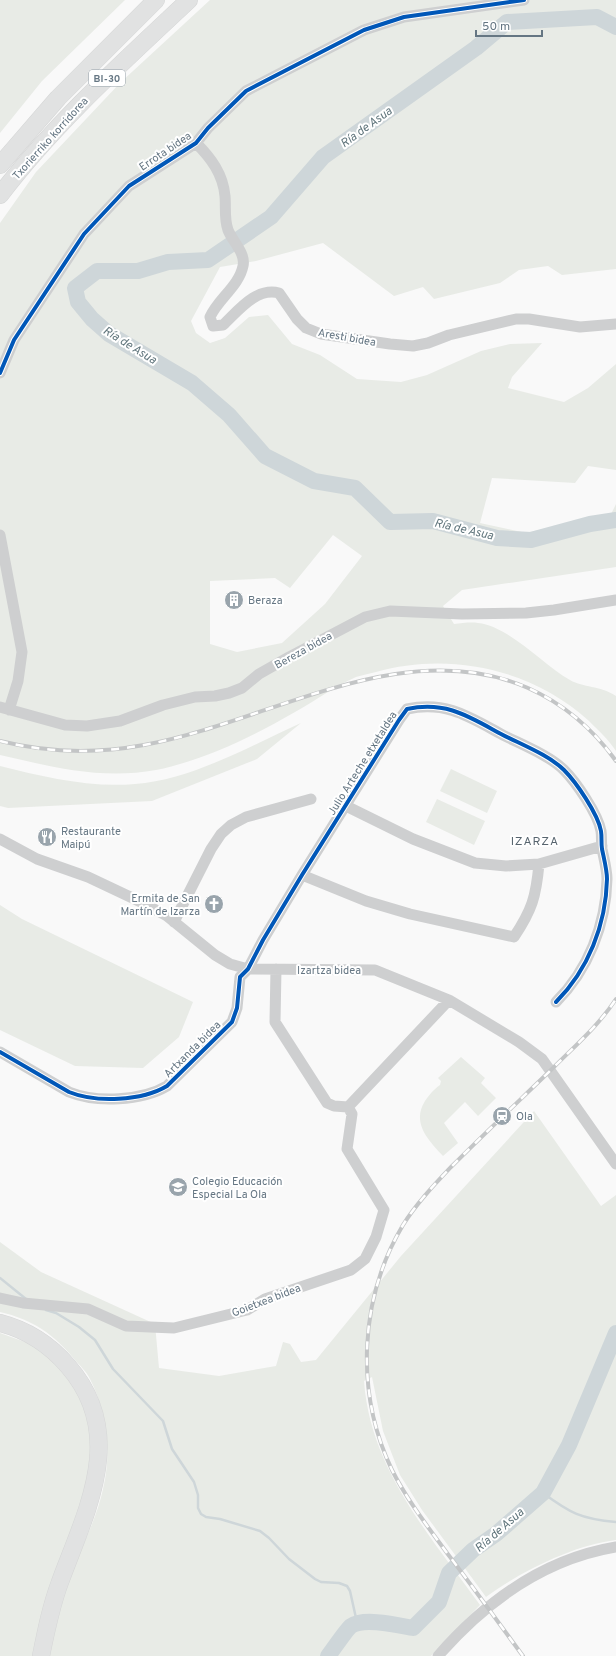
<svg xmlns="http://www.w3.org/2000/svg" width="616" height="1656" font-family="Overpass,sans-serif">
<rect width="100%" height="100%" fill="#f9f9f9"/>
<path fill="#e8ebe6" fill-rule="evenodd" d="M0,0H125L42,81L0,133Z
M210,0H616V269L562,275L548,266L519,270L500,283L434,299L423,287L394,296L323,243L256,261L220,267L191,321L196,333L210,343L225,338L249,317L268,315L292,344L320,355L357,379L401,382L427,375L481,351L510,344L542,343L512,377L508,388L564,402L588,388L616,364V470L588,466L575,483L492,478L480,523L526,533L611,514L616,504V567L462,590L443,606L454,624C462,623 471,622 478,623C509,626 543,665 570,680C584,688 599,685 616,696V751C609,740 598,730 589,721C532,669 449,651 376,672C369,674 362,675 356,677C335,686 315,701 295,712C254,736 202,761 156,770C102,780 52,767 0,755V223L36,172L120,83ZM333,535L362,556L325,604L282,643L237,652L210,644V581L275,578L290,588Z
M301,723L257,759L152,801L8,808L0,806V766C44,777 90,788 135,784C191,780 250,746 301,723Z
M451,769L497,791L487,813L440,791Z
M437,799L485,821L474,845L426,822Z
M0,905L22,919L193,1002L179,1037L143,1068L75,1066L0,1030Z
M461,1057L485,1078L481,1083L496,1098L478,1116L465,1102L444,1123L458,1143L443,1156C429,1141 411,1123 425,1101C430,1094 433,1090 440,1085L441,1081L438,1078Z
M534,1111L601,1206L616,1195V1540C573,1545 520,1572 486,1597L422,1510L400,1475L383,1431L372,1377L364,1381C370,1469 431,1537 480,1605L431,1656H48C53,1632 59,1609 67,1585C78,1553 96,1522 103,1489C112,1452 107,1412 90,1379C87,1372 80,1366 75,1360C55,1335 32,1319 0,1312V1242L41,1272L155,1324L159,1368L219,1376L276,1366L283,1342L290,1344L301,1362L316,1360L401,1256Z
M0,1333L39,1347L72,1381L90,1418L93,1462L34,1656H0Z"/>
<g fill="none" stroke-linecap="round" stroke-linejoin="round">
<path stroke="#ced6d9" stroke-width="2.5" d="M0,1278L26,1299
M46,1310L56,1313L79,1327L95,1340L113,1369L163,1421L172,1449L194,1482L198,1495V1508L201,1514L206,1517L220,1519L260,1531L269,1538L289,1559L315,1579L321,1582L339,1583L347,1586L350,1591L356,1618L360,1623
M543,1493C570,1513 581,1519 616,1522"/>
<path stroke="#ced6d9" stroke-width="16" d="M616,27L597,17L507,22L476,48L323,157L271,217L208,260L168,262L138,271H97L75,288L78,302L92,319L109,334L192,383L229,415L265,456L314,481L355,488L390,522L433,521L497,538L531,540L590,524L616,520
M328,1656C333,1650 346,1630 351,1626C364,1617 397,1625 413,1628L439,1602L449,1573L473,1550L496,1534L543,1493L569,1445L616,1333"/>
<defs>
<path id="highway" d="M0,165L58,98L156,0
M0,195C55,123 123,62 189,0
M0,1323C27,1330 50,1345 68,1366C128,1435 86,1511 60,1582C51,1606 46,1631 41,1656"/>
</defs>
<use href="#highway" stroke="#d5d6d6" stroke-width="18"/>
<path stroke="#cecfd0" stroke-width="11" d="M196,143C211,158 223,174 225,196C226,207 224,219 228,230C232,241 246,253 243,266C239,286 218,299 210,317L213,326L223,325C238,311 256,287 279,293L297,319L306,328L321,334L390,344L413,346L428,343L449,335L516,319H529L580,327L616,324
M0,373L14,340L84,234L129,186L196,143L208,128L246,91L364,30L404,17L524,0
M0,535L22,652L18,681L9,710
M0,707L65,725L87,726L120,721L163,705L195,697L215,696L229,693L242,688L259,674L289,657L365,617L390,611L462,614L526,613L554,610L616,600
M346,806L413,839L475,863L506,866L539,864L602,846
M0,839L37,859L88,877L143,903L167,916L215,955L230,964L248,969L375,970L449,1000L519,1042L542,1059L616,1164
M302,875L366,901L410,914L514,937C532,910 536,897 539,864
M174,922L211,849L221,834L231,825L246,817L311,799
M276,969L275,1022L327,1103L334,1106L348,1107L449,1000
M0,1052L69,1092C96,1103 142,1101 167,1086L232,1022L237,1008L240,977L248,969L263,940L302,875L399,720L407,709C446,701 468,716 501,734C520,744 549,755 564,770C576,782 598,814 601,831C602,837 601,843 602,849C604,859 607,870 607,879C606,925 588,970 556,1002
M0,1298L23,1303L88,1309L126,1326L174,1328L247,1310L265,1299L351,1270L365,1259L376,1237L384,1210L347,1149L352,1114L348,1107
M438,1656C485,1602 544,1559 616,1547"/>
<use href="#highway" stroke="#e1e2e2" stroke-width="17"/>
<defs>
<path id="rail" d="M0,741C48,753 95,754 144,745C267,723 402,633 528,688C564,704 593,729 616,761
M523,1656C498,1622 473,1587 447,1553C428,1527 407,1500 392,1470C355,1393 359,1299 403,1225C416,1204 434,1185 451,1167C485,1133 520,1100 554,1067C576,1045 599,1025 616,999"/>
</defs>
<use href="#rail" stroke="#c3c5c6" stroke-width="4"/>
<use href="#rail" stroke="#fff" stroke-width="2.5" stroke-dasharray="8" stroke-linecap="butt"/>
<defs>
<path id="cycleway" d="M0,373L14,340L84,234L129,186L196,143L208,128L246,91L364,30L404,17L524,0
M0,1052L69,1092C96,1103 142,1101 167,1086L232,1022L237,1008L240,977L248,969L263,940L302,875L399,720L407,709C446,701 468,716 501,734C520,744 549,755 564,770C576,782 598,814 601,831C602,837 601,843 602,849C604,859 607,870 607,879C606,925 588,970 556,1002"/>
</defs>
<use href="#cycleway" stroke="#fff" stroke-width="6"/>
<use href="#cycleway" stroke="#0057b8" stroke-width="4"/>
</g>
<defs>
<symbol id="building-disc" viewBox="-11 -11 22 22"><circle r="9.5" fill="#99a4ac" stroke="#fff"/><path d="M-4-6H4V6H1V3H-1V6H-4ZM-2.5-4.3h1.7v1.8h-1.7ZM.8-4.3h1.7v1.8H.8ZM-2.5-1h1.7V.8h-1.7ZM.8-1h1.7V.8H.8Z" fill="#fff"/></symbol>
<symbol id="restaurant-disc" viewBox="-11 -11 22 22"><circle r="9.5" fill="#99a4ac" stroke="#fff"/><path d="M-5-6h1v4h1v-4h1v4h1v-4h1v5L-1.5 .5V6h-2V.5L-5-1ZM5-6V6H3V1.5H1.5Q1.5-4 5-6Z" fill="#fff"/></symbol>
<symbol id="church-disc" viewBox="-11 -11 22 22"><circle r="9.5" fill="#99a4ac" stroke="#fff"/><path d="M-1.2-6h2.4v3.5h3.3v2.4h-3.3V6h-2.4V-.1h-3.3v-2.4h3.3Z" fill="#fff"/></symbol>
<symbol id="station-disc" viewBox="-11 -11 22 22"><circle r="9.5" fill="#99a4ac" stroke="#fff"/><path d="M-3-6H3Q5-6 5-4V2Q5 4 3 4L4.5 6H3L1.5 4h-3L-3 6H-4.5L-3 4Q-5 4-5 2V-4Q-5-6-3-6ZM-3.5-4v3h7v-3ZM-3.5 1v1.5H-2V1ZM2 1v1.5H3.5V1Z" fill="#fff"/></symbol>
<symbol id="school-disc" viewBox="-11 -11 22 22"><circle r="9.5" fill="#99a4ac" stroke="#fff"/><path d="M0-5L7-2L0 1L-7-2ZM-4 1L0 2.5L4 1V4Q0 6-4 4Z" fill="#fff"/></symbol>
</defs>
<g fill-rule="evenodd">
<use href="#building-disc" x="223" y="589" width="22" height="22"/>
<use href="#restaurant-disc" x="36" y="826" width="22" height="22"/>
<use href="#church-disc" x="203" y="893" width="22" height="22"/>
<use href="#station-disc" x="491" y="1105" width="22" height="22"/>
<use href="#school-disc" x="167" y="1176" width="22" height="22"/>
</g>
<g text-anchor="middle" stroke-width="4" stroke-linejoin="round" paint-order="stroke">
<rect fill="#fff" stroke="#939fa8" stroke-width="1" x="89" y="70" width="36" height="16" rx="3"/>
<g font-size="10" font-weight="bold" fill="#657683">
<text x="107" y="82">BI-30</text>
</g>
<g font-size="11" fill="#657683" stroke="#fff">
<text transform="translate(50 138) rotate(-48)" y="4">Txorierriko korridorea</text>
<text transform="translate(165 151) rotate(-34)" y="4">Errota bidea</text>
<text transform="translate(347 337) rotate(10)" y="4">Aresti bidea</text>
<text transform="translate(303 650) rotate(-29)" y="4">Bereza bidea</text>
<text transform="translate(362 763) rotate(-58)" y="4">Julio Arteche etxetaldea</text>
<text x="329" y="974">Izartza bidea</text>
<text transform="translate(192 1049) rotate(-45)" y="4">Artxanda bidea</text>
<text transform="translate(266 1300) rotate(-21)" y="4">Goietxea bidea</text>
</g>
<g font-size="11" fill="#657683" stroke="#fff" text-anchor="start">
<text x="248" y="604">Beraza</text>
<text x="61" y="835">Restaurante<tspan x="61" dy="13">Maipú</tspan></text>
<text x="200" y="902" text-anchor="end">Ermita de San<tspan x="200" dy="13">Martín de Izarza</tspan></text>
<text x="516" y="1120">Ola</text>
<text x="192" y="1185">Colegio Educación<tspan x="192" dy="13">Especial La Ola</tspan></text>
</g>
<g font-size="12" font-style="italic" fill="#60757c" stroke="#fff">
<text transform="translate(366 127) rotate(-36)" y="4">Ría de Asua</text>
<text transform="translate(130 345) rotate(32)" y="4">Ría de Asua</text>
<text transform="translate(464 529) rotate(13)" y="4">Ría de Asua</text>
<text transform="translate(499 1530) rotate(-41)" y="4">Ría de Asua</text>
</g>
<g font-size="12" letter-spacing="1" fill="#57646e" stroke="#fff">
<text x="535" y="845">IZARZA</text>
</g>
</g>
<path d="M476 30v6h66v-6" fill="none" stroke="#657683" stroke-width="2"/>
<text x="482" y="30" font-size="12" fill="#657683" stroke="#ffffff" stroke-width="3" paint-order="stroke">50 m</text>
</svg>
